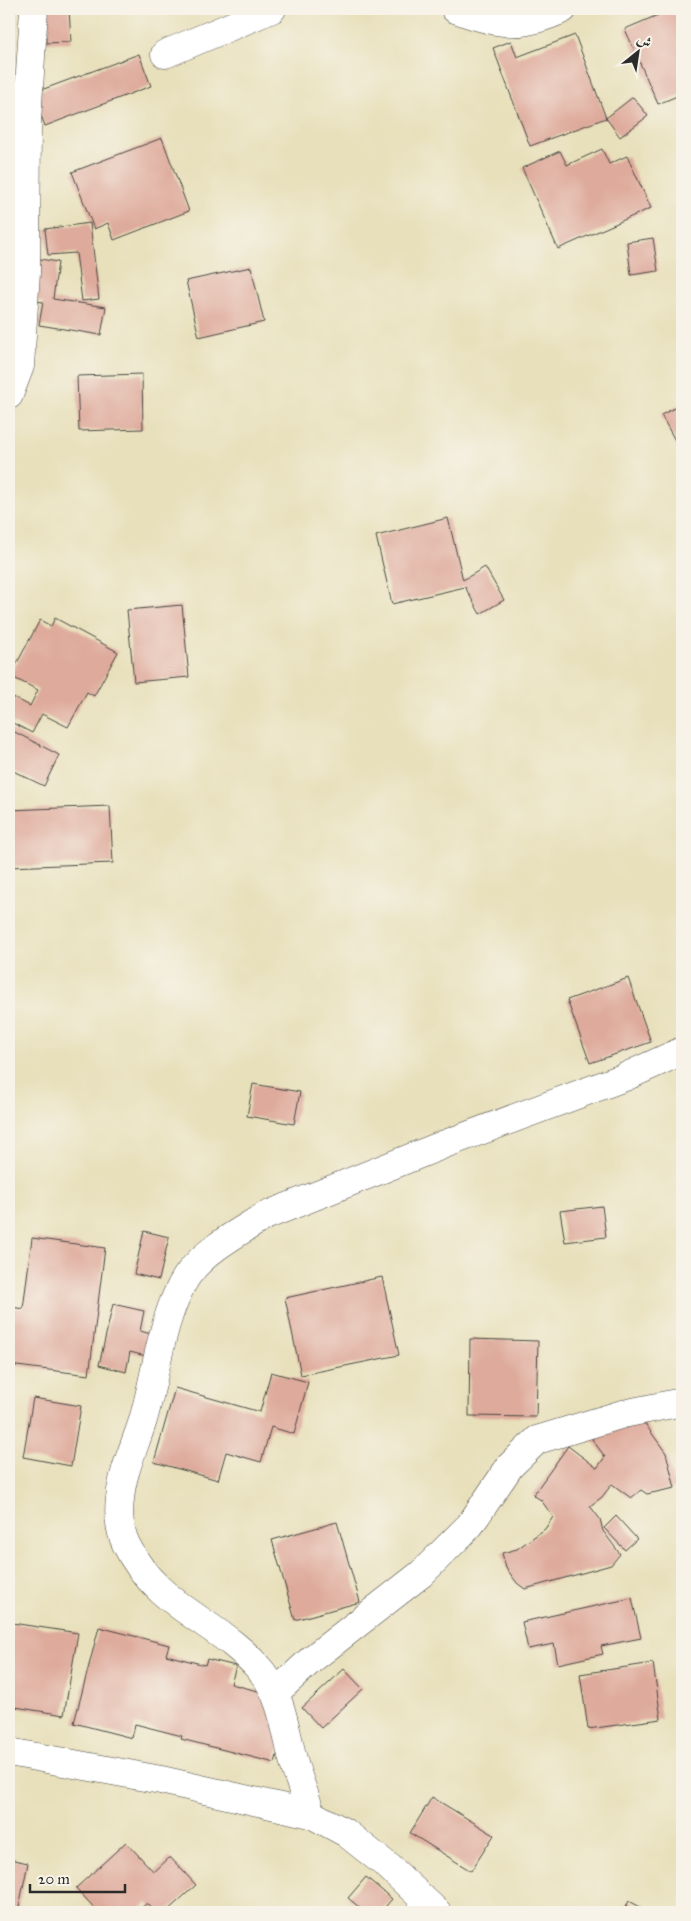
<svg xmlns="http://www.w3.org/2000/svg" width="691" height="1921" font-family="'IM FELL Great Primer',Amiri,serif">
<rect width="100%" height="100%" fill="#f7f3e8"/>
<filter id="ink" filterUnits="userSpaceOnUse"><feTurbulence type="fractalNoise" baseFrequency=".02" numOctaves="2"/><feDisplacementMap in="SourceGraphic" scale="10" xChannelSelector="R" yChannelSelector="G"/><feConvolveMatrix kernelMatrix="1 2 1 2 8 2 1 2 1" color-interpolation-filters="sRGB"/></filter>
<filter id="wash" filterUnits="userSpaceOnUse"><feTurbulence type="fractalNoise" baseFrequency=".0096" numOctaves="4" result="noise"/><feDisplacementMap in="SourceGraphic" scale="20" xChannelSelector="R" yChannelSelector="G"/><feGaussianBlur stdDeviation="1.12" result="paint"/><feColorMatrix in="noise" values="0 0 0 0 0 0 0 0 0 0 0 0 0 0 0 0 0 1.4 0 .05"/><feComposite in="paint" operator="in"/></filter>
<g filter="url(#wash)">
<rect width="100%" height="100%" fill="#e8e0bb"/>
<g id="blocks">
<path fill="#deaa9b" d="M43,9H69L71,42L45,43Z
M672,9H682V94L658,104L625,29Z
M575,35L606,118L530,146L493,48L511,41L517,57Z
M139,54L151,86L45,126L33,93Z
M633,97L648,116L620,137L606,118Z
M162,138L189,211L114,240L108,223L94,229L72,172Z
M602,149L609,164L627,156L651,208L558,249L522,168L560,151L567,165Z
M90,223L99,299L82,301L76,253L48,255L45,229Z
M653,238L658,271L631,275L627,242Z
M34,258L58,262L53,299L106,307L101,335L39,325L43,302L28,300Z
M251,267L264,322L199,337L186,281Z
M142,374L143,429L79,431L77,376Z
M682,404V453L661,415Z
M448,518L463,580L485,567L504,600L480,614L465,587L392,604L376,536Z
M182,605L189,677L134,682L127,610Z
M55,618L118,652L94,696L87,692L68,727L42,714L32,733L9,721V705L13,697L30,706L38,690L10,676L40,620L51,626Z
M9,729L59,755L44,786L9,769Z
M110,806L113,863L9,867V810Z
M628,978L651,1042L590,1063L567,1000Z
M253,1084L300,1092L294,1124L247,1116Z
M602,1206L606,1237L565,1242L560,1211Z
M144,1231L169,1237L159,1280L134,1274Z
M32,1238L105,1248L89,1375L9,1365L12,1307L23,1309Z
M382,1277L399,1355L301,1375L285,1298Z
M113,1304L144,1311L140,1331L163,1337L158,1359L130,1352L126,1372L99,1365Z
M470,1339L538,1341L536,1417L469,1416Z
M271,1372L308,1382L294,1434L271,1427L261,1462L226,1452L218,1480L154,1462L175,1388L260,1412Z
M33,1398L81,1406L71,1466L23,1457Z
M643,1421L666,1453L675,1488L647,1494L641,1490L631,1498L612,1484L602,1497L590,1506L600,1519L603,1531L620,1554L611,1565L525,1589L517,1583L506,1568L502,1553L517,1549L545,1529L553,1517L541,1500L533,1495L568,1446L597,1468L605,1457L592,1439L604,1430Z
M682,1509V1532L676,1511Z
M616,1516L637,1539L625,1550L604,1528Z
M337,1522L360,1602L295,1620L272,1540Z
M632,1598L641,1638L601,1646L603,1654L558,1664L554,1644L528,1649L522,1622Z
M12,1623L78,1633L64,1715L9,1706V1646Z
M99,1627L169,1645L166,1655L205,1665L207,1659L236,1666L231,1684L277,1696L287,1717L275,1763L181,1739L182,1736L135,1724L132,1738L74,1723Z
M653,1663L661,1719L588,1729L580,1674Z
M344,1669L363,1689L321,1728L302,1708Z
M432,1797L494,1835L471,1871L410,1833Z
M126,1842L154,1872L170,1857L196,1885L166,1912H155L147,1903L137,1912H98L76,1888Z
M9,1859L28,1863L18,1912H9Z
M366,1877L392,1899L381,1912H365L348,1898Z
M629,1901L650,1912H623Z"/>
</g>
</g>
<g filter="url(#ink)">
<use href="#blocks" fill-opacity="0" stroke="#474641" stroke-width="1"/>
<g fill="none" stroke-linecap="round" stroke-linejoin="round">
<defs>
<path id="minor" d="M455,9C498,25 520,29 563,9
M165,54L272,9
M9,395L20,366L26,273L27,121L34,9
M275,1693L312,1659L421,1574L470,1525L510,1466L537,1440L623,1414L682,1402
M9,1752L161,1780L311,1814L346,1833L389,1867L437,1912
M311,1814C306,1798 300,1783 295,1767C286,1736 283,1697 262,1672C219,1620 157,1609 126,1544C119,1529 118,1515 120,1499C122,1472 135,1446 143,1420C156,1376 162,1313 187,1276C205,1250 239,1232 265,1216L445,1144L625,1077L682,1051"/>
</defs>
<use href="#minor" stroke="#474641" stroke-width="29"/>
<use href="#minor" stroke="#fff" stroke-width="28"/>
</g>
</g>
<rect width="691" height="1921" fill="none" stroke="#f7f3e8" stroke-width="30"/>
<g transform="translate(638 52) rotate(30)" stroke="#f7f3e8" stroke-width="4" paint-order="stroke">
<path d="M0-4L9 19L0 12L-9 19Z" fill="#2b2b2b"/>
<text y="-8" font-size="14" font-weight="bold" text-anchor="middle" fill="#2b2b2b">ش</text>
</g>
<path d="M30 1884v8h95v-8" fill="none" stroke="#2b2b2b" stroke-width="2.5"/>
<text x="38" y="1884" font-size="15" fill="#2b2b2b" stroke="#f7f3e8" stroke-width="4" paint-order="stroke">20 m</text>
</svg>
